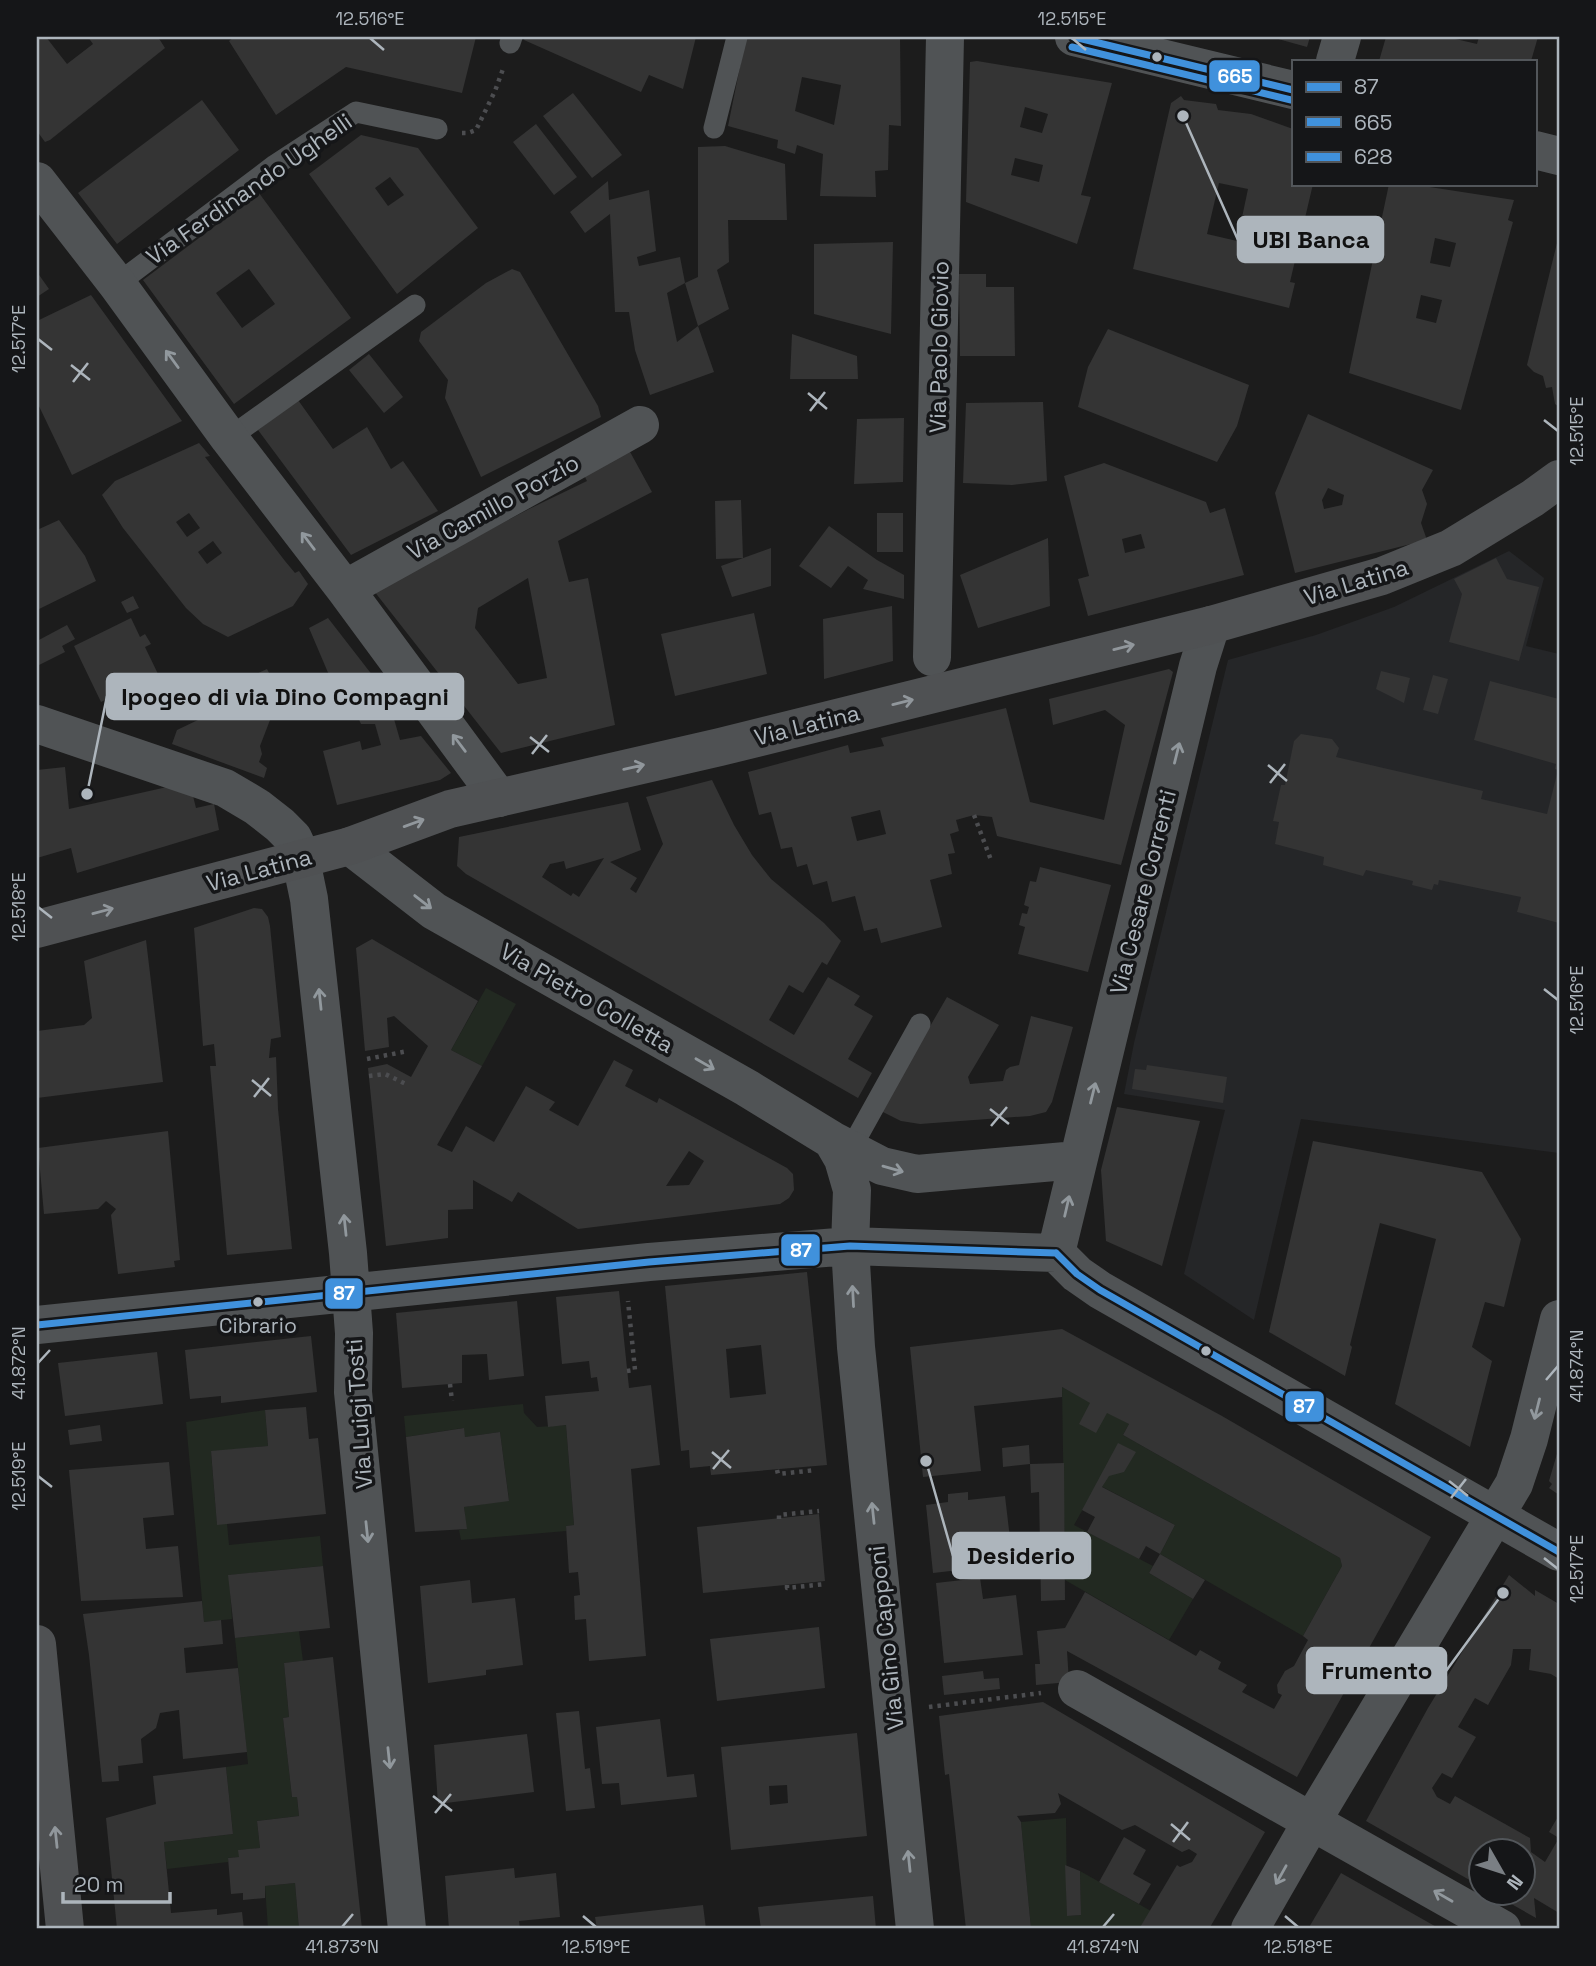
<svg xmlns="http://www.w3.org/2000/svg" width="1596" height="1966" font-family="'Space Grotesk',sans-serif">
<rect width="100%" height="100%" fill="#1c1c1c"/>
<path fill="#252628" d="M1509,551L1544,578L1526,646L1559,654V1153L1301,1119L1254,1320L1184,1274L1225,1110L1124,1094L1134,1043L1228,660L1316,635L1394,607Z"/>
<path fill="#222921" d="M486,988L516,1004L482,1066L451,1050Z
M1062,1387L1129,1424L1123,1435L1340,1558L1342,1566L1303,1636L1160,1554L1175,1525L1097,1484L1074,1525L1153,1566L1149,1573L1193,1599L1169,1640L1065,1580Z
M523,1404L524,1413L537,1427L566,1425L574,1525L566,1526V1531L461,1540L459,1530L466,1529L464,1507L509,1500L500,1432L465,1437L463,1428L406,1437L404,1416Z
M265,1410L268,1446L211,1452L217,1524H227L229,1545L320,1536L323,1566L229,1575L232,1619L204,1622L186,1422Z
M299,1631L303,1661L284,1663L289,1717L283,1718L292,1797H297L299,1816L257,1821L260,1848L239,1850V1857L228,1858V1862L167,1869L164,1842L233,1834L226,1767L248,1764L235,1638Z
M1066,1818L1067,1916L1081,1915L1080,1871L1151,1911L1139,1929H1031L1021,1822Z
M295,1883L299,1929H268L265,1886Z"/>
<path fill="#343434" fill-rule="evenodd" d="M37,37H46L67,64L93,44L88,37H158L165,48L50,140L45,142L37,131Z
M234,37H476L462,93L346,67L276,115L229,41Z
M525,37H696L683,89L649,75L641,92L524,40Z
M746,37H900L901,126L889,125L888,170L875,171L876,197L820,196L823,154L797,145L795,154L777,148L778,140L728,126ZM802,77L841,85L834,125L795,111Z
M1271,37H1310L1307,47Z
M1386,37H1447L1477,44L1479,37H1538L1531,61H1379Z
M977,61L1112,83L1081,195L1091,197L1077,244L966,202L970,62ZM1025,107L1048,114L1042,133L1020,127ZM1015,158L1043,165L1039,182L1011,175Z
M573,93L622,155L592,178L543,116Z
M1181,96L1184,100L1216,104L1218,110L1251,114L1293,129V184H1313L1290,282L1295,283L1289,308L1133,269L1171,103ZM1219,183L1248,189L1237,241L1207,234Z
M202,100L239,150L117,244L78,193Z
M536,124L577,177L554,195L513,142Z
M361,135L418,148L478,228L397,294L309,174ZM390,177L404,195L388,206L375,188Z
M725,146L785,164L787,220H728L729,262L717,270L729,309L698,326L685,283L698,277V147Z
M608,181L609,200L649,190L656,251L637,257L639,266L680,257L685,283L667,293L677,342L698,326L714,372L650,395L635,350L629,312H615L610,214L585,233L570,212Z
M1389,184H1410L1514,200L1508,220L1513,222L1461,410L1349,373ZM1435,238L1456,243L1450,267L1430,263ZM1421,295L1442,300L1436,323L1416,318Z
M259,193L351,318L234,404L143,280ZM249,269L275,304L242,328L216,293Z
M1558,239H1559V407L1555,404L1552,387L1546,388L1543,376L1534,372L1527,365Z
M893,242L891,334L814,314V244Z
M512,269L520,272L598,406L601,417L481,477L445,398L448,380L419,341L421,332L486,283Z
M37,272L49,289L37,297Z
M959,274H986V287H1014L1015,356H960Z
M91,295L182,421L72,475L37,402V321Z
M1108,329L1249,385L1237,426L1217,462L1078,407L1088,367Z
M792,334L857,356L858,379H790Z
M369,354L403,397L384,413L349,370Z
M298,400L333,449L367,427L391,469L403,461L438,511L351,555L258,430Z
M1043,402L1047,481L1012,485L963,483L966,403Z
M1308,414L1433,470L1422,490L1427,504L1421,523L1427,540L1295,573L1275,493ZM1328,488L1344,495L1342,505L1324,509L1322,500Z
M904,418L903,482L854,484L857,419Z
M199,443L210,456L205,457L285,561L295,573L299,571L308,584L293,606L228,637L203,624L186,608L123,528L102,495L115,481ZM189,513L200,528L187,537L176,522ZM213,541L222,553L207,564L198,552Z
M629,450L652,492L558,541L569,582L588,578L615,725L501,753L374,591L529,509L587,481L583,473ZM528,578L547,678L518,684L475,628L478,608Z
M1104,463L1206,502L1210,513L1225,508L1244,575L1088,616L1078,579L1089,576L1064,476ZM1141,534L1145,548L1125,553L1122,539Z
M741,500L743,558L716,559L715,501Z
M877,513H903V552H877Z
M59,520L85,556L96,581L37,610V530Z
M829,526L877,560L904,575V599L863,589L868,580L848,566L831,588L799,566Z
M1048,538L1050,606L978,628L960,575Z
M771,548V586L732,597L721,566Z
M1496,558L1507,579L1539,587L1519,661L1449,642L1462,594L1454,579Z
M133,596L139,608L127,613L121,602Z
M892,606L893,661L824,679L823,619Z
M754,613L767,674L675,696L661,634Z
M131,618L140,637L145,634L151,644L145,647L158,674L101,702L74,646Z
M328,618L404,716L394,719L400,740L421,736L451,773L440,780L337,805L323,751L360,741L362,750L381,745L375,724H361L343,686L335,689L309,628Z
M67,625L75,639L62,646L65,652L37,666V641Z
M267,669L280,694L260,746L262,754L259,762L267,768L264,778L172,744L177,730L200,719L196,713L199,701Z
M1169,669L1173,672L1121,865L997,836L992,817L974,815L956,820L959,831L950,834L955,853L948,854L952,874L930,880L942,927L881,943L877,928L864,931L855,896L832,902L827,881L813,885L807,864L797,867L792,847L781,849L771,812L759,815L748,772L848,745L850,753L884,746L881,738L1006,708L1030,802L1104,820L1125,725L1105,710L1053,725L1049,699ZM880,810L886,834L857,841L851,817Z
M1381,671L1410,678L1404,703L1376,689Z
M1433,675L1448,679L1438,714L1423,710Z
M1490,681L1559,699V923L1517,912L1521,897L1439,880L1438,885L1434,884L1432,890L1412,885L1413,881L1366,870L1363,876L1323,865L1324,857L1275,844L1279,822L1273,821L1281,785H1285L1294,741L1301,734L1332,739L1339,748L1336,757L1483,791L1481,799L1547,814L1558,770L1555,769L1556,764L1474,740Z
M65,767L69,809L176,785L192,792L196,808L214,804L219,830L77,873L71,848L37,858V770Z
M712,780L734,825L752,855L771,879L824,923L841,941L827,965L822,962L803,993L789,985L769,1020L794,1035L828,977L860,996L854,1005L873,1016L848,1059L872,1073L858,1098L466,874L457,866L459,837L628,802L641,850L610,862L637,878L630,889L636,893L663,844L646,797ZM604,858L579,897L573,893L571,896L542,877L550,864L564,861L566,869Z
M1040,867L1111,885L1088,972L1018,954L1025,927L1019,925L1022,913L1027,914L1029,907L1024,905L1030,881L1036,882Z
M254,908L262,909L268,917L270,926L281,1037L271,1039L269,1058L276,1057L278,1109L292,1249L227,1255L210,1066H216L214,1044L203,1046L194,928Z
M372,939L478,1001L451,1050L482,1066L437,1145L452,1152L466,1126L494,1142L526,1086L555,1102L549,1110L578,1126L614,1060L633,1070L625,1086L657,1103L659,1098L787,1168L793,1174L794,1190L789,1198L780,1204L578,1229L518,1192L512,1202L473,1180V1209L448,1210V1238L386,1246L368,1068L387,1064L411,1077L428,1046L394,1016L387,1018L389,1047L365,1051L356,948ZM689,1151L704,1161L689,1185L666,1186Z
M146,940L163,1082L37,1098V1031L84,1025L92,1018L84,961Z
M947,997L999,1025L968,1077L970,1084L1003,1081L1006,1070L1010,1067L1019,1065L1031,1016L1073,1027L1052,1102L1046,1112L1030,1116L920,1124L901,1121L881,1111Z
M1147,1065L1227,1077L1223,1103L1132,1089L1135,1069L1146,1070Z
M1117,1107L1200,1121L1162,1266L1106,1241L1101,1170Z
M168,1131L180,1260L174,1261L175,1267L118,1274L111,1215L116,1209L106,1201L98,1209L44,1214L38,1148Z
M1313,1141L1482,1172L1521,1239L1504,1307L1485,1302L1472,1347L1492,1361L1470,1447L1395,1404L1436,1239L1380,1223L1350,1345L1352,1347L1345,1376L1269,1332Z
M807,1272L827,1465L711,1475L710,1466L690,1468L689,1450L681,1451L665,1286ZM761,1345L766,1394L730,1398L726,1349Z
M619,1291L629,1388L651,1385L660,1465L631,1469L646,1656L589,1661L586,1619L575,1620L574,1596L580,1595L578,1572L569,1573L566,1526L574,1525L566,1425L548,1427L545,1396L599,1391L597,1377L591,1378L589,1361L562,1364L556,1297Z
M517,1301L524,1376L489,1380L487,1354L462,1355V1383L402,1388L396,1313Z
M1062,1329L1222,1416L1431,1537L1297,1777L1067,1651L1069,1682L1036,1685L1035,1664H1040L1037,1631L1065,1628L1085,1592L1196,1656L1200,1650L1221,1662L1218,1669L1247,1685L1242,1692L1274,1709L1282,1695L1278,1693L1277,1685L1285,1671L1294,1666L1308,1640L1303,1636L1342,1566L1340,1558L1123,1435L1129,1424L1107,1413L1096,1433L1079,1424L1090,1403L1062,1387V1397L974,1406L981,1471L923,1477L910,1347Z
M311,1336L317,1392L221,1403V1396L190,1399L185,1350Z
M157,1352L163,1404L65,1416L58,1363Z
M306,1407L309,1439L318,1438L326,1514L217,1525L211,1451L268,1446L265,1410Z
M100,1425L102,1441L70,1445L68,1430Z
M464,1428L465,1437L500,1432L509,1501L464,1507L467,1529L415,1532L406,1437Z
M1118,1443L1136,1452L1124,1472L1109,1476L1102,1487L1175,1525L1160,1554L1205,1580L1193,1599L1149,1573L1160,1554L1146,1546L1139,1559L1087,1532L1095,1517L1082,1510Z
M1029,1445L1030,1464L1003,1467L1002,1448Z
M1559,1447V1495L1549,1488L1552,1484L1549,1481Z
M169,1462L174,1515L143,1518L146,1549L178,1546L183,1597L81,1601L69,1470Z
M1064,1463L1065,1600L1041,1601L1039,1492L1031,1493L1030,1464Z
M968,1492V1500L1005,1496L1011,1547L958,1553L959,1570L933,1573L926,1505L948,1502V1494Z
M819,1514L825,1581L703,1593L697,1527Z
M323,1566L330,1628L235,1638L228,1575Z
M1509,1575L1535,1596V1590L1559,1604V1679L1551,1674L1529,1670L1531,1649H1513L1511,1665L1488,1705L1475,1698L1458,1727L1476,1737L1452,1778L1442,1773L1432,1788L1437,1797L1450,1804L1455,1796L1530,1838L1531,1852L1545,1862L1559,1838L1549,1832L1559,1815V1913L1534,1898L1536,1918L1492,1893H1522V1850H1480V1886L1366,1821L1428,1708Z
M980,1578L983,1599L1016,1595L1023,1655L944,1663L936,1583Z
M470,1580L472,1603L515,1598L523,1665L486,1670V1675L428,1683L420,1586Z
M202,1601L204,1622L221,1620L223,1644L184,1648L186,1673L238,1668L247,1752L183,1759L179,1710L160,1713L156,1728L141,1739L143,1763L118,1766L119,1781L102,1782L89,1655L83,1614Z
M819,1627L825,1688L717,1701L710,1639Z
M333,1657L362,1929H299L295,1883L265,1886V1898L243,1900V1893L231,1894L228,1858L239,1857L238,1850L260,1848L257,1821L299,1816L297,1797H292L283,1718L289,1717L284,1663Z
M983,1671L984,1679L999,1678L1000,1689L944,1695L942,1676Z
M1043,1702L1265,1832L1209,1929H1139L1177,1865L1180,1867L1192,1862L1197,1854L1189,1849L1182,1852L1135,1825L1122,1830L1058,1793L1061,1804L1055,1813L1017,1816L1021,1822L1031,1929H966L949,1774L945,1775L939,1716Z
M579,1711L585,1769L590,1768L595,1808L566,1811L556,1713Z
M660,1719L667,1777L694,1774L697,1797L621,1805L619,1783L602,1784L596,1727Z
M857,1733L867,1836L731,1850L721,1747ZM787,1785L788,1803L770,1805L769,1786Z
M527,1734L534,1792L438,1804L434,1745Z
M226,1767L233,1834L164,1842L171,1913L217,1909V1915L242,1912L244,1929H117L106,1818L156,1804L153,1776Z
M1124,1837L1146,1850L1133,1874L1151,1884L1139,1904L1099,1882Z
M1065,1865L1080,1871L1081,1915L1067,1916Z
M514,1868L515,1878L556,1873L560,1917L519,1921L520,1929H449L445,1876Z
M1341,1873L1440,1929H1308Z
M873,1896L876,1929H761L758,1907Z
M703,1905L706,1929H597L595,1917Z"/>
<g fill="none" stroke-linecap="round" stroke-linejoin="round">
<path stroke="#4c4d50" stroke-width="4.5" stroke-dasharray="3.5 5" stroke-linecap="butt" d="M462,133H468L476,130L495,91L503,69
M974,815L991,860
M367,1059L408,1051
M369,1076L385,1074L406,1084
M627,1371L635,1370L628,1301
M450,1384L452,1401
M777,1470L778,1474L816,1470
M779,1519V1515L819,1511
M787,1585V1588L825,1584
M929,1707L1041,1693"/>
<path stroke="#505355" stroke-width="21" d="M510,43L512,37
M714,128L737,37
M117,284L275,165L356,112L437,129
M229,438L415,305
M849,1156L850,1150L920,1024"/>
<path stroke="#505355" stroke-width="38" d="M1074,37L1293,90
M1335,61L1342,37
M1535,150L1559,156
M37,181L117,284L229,438L345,589L499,798
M345,589L640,425
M932,657L945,37
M37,724L225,788L257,807L280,825L293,838L299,851L309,899L348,1253L354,1333L353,1392L407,1929
M350,846L434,911L747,1088L832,1140L882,1166L917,1174L1077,1160
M832,1140L843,1159L852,1190L850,1246L856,1347L915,1929
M1056,1253L1198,666L1211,625
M1056,1253L1077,1274L1100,1290L1559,1552
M37,1325L649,1262L850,1246L1056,1253
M1077,1689L1502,1929
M1250,1929L1312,1821L1514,1484L1529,1439L1559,1319"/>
<path stroke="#4f5153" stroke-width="38" d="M37,929L350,846L450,809L720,747L1211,625L1382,576L1451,548L1533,498L1559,479
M37,1644L65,1929"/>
<defs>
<path id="bus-1" d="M1056,1253L1077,1274L1100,1290L1559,1552
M37,1325L649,1262L850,1246L1056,1253"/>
<path id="bus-2" d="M1074,37L1293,90"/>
<path id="bus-3" d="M1072,47L1291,100"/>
</defs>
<use href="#bus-1" stroke="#151618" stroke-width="12"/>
<use href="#bus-2" stroke="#151618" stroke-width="12"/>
<use href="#bus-3" stroke="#151618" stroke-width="12"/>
<use href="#bus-1" stroke="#4091dc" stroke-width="7"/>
<use href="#bus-2" stroke="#4091dc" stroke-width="7"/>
<use href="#bus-3" stroke="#4091dc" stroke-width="7"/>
</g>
<defs><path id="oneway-shaft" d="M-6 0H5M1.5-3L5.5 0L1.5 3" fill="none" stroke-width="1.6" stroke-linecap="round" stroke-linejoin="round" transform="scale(1.75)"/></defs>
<g stroke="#91989d">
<use href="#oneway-shaft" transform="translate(172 359) rotate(-126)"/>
<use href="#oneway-shaft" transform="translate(308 541) rotate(-127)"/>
<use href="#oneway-shaft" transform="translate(459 743) rotate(-127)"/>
<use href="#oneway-shaft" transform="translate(1177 753) rotate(-76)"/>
<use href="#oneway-shaft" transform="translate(423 902) rotate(38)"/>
<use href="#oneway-shaft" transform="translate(320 999) rotate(-96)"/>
<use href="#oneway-shaft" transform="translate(705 1064) rotate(30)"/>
<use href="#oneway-shaft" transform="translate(1093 1093) rotate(-76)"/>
<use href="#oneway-shaft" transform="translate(893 1169) rotate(16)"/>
<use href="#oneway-shaft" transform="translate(1067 1206) rotate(-77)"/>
<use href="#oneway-shaft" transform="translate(345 1225) rotate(-96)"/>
<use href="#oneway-shaft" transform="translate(853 1296) rotate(-93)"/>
<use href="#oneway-shaft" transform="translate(1537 1409) rotate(104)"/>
<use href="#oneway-shaft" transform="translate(873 1513) rotate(-96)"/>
<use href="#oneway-shaft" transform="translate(367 1532) rotate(84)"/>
<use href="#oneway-shaft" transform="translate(389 1758) rotate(84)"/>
<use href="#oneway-shaft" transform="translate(909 1861) rotate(-96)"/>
<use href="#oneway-shaft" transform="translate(1281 1875) rotate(119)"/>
<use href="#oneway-shaft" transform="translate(1443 1896) rotate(-150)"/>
</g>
<g stroke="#91979c">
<use href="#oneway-shaft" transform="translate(1124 647) rotate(-14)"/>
<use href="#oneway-shaft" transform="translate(903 702) rotate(-14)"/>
<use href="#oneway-shaft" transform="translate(634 767) rotate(-13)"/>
<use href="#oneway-shaft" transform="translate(414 823) rotate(-20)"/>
<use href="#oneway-shaft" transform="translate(103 911) rotate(-15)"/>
<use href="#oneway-shaft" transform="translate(56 1837) rotate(-96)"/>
</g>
<path fill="none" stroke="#adb5bc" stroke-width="2.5" d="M370,38L384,50M1072,38L1086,50M38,339L52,350M71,365L90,380M73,382L88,363M808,393L827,409M810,411L825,392M1544,420L1558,431M530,737L549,752M532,754L547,735M1268,765L1287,781M1270,783L1285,764M38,907L52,918M1544,989L1558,1000M252,1080L271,1096M254,1097L269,1078M990,1109L1009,1124M991,1126L1007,1107M38,1363L50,1350M1546,1380L1558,1366M712,1452L731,1468M713,1469L729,1450M38,1476L52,1487M1449,1481L1468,1496M1451,1498L1466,1479M1544,1558L1558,1569M433,1796L452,1811M435,1813L451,1794M1171,1824L1190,1840M1173,1842L1188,1822M583,1916L596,1927M1285,1916L1298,1927M342,1927L353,1914M1103,1927L1114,1914"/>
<g fill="#adb5bc" stroke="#151618" stroke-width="2.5">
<circle cx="1157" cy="57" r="6"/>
<circle cx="258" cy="1302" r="6"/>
<circle cx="1206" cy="1351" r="6"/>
</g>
<g text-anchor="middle" stroke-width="7" stroke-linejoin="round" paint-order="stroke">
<g font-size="21" fill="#adb5bc" stroke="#151618">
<text x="258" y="1333">Cibrario</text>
</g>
<g font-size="23" fill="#adb5bc" stroke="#151618">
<text transform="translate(249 189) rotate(-35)" y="8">Via Ferdinando Ughelli</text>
<text transform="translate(939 347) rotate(-89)" y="8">Via Paolo Giovio</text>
<text transform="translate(493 507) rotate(-29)" y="8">Via Camillo Porzio</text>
<text transform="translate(1356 582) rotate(-17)" y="8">Via Latina</text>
<text transform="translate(807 725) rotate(-14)" y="8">Via Latina</text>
<text transform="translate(259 870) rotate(-15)" y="8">Via Latina</text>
<text transform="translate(1143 892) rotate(-76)" y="8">Via Cesare Correnti</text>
<text transform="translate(587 998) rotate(30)" y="8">Via Pietro Colletta</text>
<text transform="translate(359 1414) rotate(-94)" y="8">Via Luigi Tosti</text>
<text transform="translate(886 1638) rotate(-96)" y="8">Via Gino Capponi</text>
</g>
</g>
<path fill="none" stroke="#adb5bc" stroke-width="2.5" d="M1183 116L1238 240M87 794L107 696M926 1461L953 1556M1503 1593L1446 1671"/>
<g fill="#adb5bc" stroke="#151618" stroke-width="2.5">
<circle cx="1183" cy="116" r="7"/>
<circle cx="87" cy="794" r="7"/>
<circle cx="926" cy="1461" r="7"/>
<circle cx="1503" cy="1593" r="7"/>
</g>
<g fill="#adb5bc" stroke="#adb5bc" stroke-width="2.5">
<rect x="1238" y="217" width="145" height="45" rx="7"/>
<rect x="107" y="674" width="356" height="45" rx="7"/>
<rect x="953" y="1533" width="137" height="45" rx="7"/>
<rect x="1307" y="1648" width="139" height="45" rx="7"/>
</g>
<g font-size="24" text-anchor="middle" font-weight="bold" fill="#111">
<text x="1311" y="248">UBI Banca</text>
<text x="285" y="705">Ipogeo di via Dino Compagni</text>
<text x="1021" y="1564">Desiderio</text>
<text x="1377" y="1679">Frumento</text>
</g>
<g stroke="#151618" stroke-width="2.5">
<rect x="1208" y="59" width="53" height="34" rx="7" fill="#4091dc"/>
<rect x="780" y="1233" width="41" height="34" rx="7" fill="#4091dc"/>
<rect x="324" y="1277" width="40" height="33" rx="7" fill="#4091dc"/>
<rect x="1284" y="1390" width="41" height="33" rx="7" fill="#4091dc"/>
</g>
<g font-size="19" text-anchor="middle" font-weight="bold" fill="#fff">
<text x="1235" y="83">665</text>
<text x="801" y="1257">87</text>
<text x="344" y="1300">87</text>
<text x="1304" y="1413">87</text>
</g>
<rect width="1596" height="1966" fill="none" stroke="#151618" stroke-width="77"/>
<rect x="1292" y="60" width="245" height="126" fill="#151618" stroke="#52565a" stroke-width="2"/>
<rect x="1306" y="82" width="35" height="10" fill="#4091dc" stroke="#52565a" stroke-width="2"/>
<text x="1354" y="94" font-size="21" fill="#adb5bc">87</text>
<rect x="1306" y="117" width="35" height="10" fill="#4091dc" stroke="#52565a" stroke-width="2"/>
<text x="1354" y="130" font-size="21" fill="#adb5bc">665</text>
<rect x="1306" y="152" width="35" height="10" fill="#4091dc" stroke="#52565a" stroke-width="2"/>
<text x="1354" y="164" font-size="21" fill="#adb5bc">628</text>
<g transform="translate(1502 1872) rotate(129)"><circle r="33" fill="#151618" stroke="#52565a" stroke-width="2"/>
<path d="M0-5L12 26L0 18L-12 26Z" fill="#7a7f84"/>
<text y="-10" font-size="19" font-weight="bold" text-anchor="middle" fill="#adb5bc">N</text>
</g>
<path d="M63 1892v10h107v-10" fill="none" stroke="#adb5bc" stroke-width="3.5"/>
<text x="74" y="1892" font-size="21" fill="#adb5bc" stroke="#151618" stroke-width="5" paint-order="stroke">20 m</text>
<rect x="38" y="38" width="1520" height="1889" fill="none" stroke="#adb5bc" stroke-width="2.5"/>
<g font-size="18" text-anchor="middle" fill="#adb5bc">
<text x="370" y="25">12.516°E</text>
<text x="1072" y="25">12.515°E</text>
<text transform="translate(19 339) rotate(-90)" y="6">12.517°E</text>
<text transform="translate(1577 431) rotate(-90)" y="6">12.515°E</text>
<text transform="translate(19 907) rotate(-90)" y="6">12.518°E</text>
<text transform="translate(1577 1000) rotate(-90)" y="6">12.516°E</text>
<text transform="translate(19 1363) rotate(-90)" y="6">41.872°N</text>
<text transform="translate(1577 1366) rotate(-90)" y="6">41.874°N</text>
<text transform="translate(19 1476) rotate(-90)" y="6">12.519°E</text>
<text transform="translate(1577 1569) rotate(-90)" y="6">12.517°E</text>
<text x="342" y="1953">41.873°N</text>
<text x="596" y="1953">12.519°E</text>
<text x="1103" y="1953">41.874°N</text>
<text x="1298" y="1953">12.518°E</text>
</g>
</svg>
